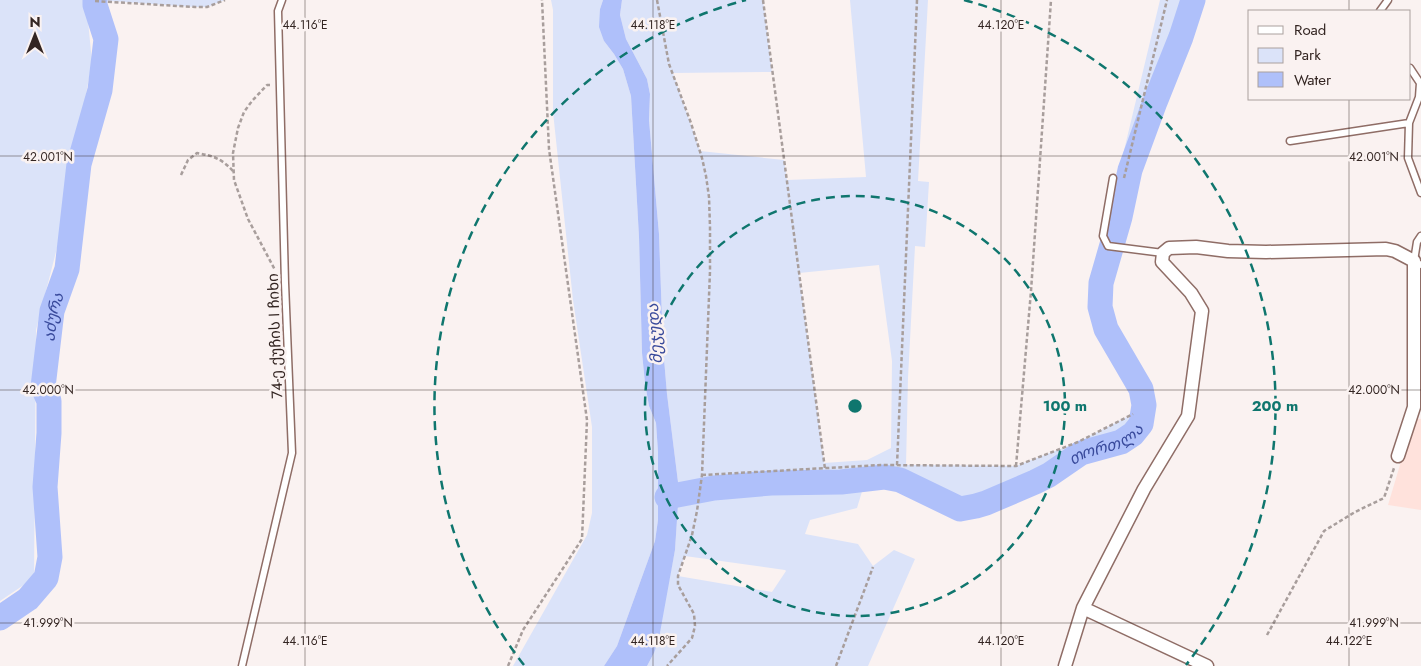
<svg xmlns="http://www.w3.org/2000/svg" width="1421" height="666" font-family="Jost,'Noto Sans Georgian',sans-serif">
<rect width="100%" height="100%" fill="#faf2f1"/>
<path fill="#ffe2dc" d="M1414,418L1421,419V510L1388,505Z"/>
<path fill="#dbe3f9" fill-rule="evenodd" d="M0,0H86L92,62L58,244L36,330L34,578L0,601Z
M95,0H225L207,7H195Z
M551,0H603L600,9L604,41L614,54L623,69L631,96L639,237L642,353L645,383L649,406L656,423L658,452V520L655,541L617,646L604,666H513L587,535L592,513V427L573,300L553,112V10Z
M622,0H763L772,72L673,73L700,151L784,160L787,180L866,177L850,0H928L918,181L929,182L925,247L915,246L908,378L906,465L1016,466L1078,442L1133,414L1135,403L1134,393L1126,376L1110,353L1096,324L1091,303L1115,188L1160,0H1193L1181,37L1155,102L1130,170L1120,217L1101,283L1100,307L1106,329L1141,389L1144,405L1141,424L1133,434L1121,442L1081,453L1049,475L986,503L976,506L960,509L940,499L938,503L897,488L878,483L864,485L857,508L810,520L805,534L858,544L873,566L894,550L915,559L868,666H647L654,653L675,550L679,490L667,394L663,347L659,234L649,120L650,94L647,79L626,39L620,15ZM879,265L892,361L891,448L867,460L824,463L799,273ZM685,556L785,570L786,571L772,592L678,576L681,565Z"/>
<path fill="#afc0fa" d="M603,0H622L620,15L626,39L647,79L650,94L649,120L659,234L663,347L667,394L679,490L675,550L659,638L654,653L647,666H604L617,646L655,541L658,520V452L656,423L649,406L645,383L642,353L639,237L631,96L623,69L614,54L604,41L599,27L600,9Z"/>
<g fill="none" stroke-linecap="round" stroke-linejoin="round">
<g stroke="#afc0fa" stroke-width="25">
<path id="s1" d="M667,497L714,488L771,483L841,482L884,477L900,480L960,509L976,506L986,503L1035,482L1049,475L1081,453L1121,442L1133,434L1141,424L1144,405L1141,389L1106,329L1100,307L1101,283L1120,217L1130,170L1155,102L1181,37L1193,0"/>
<path id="s2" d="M0,618L28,599L46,578L50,557L45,487L49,433V401L43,387L52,311L67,269L79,164L100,90L106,39L95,5V0"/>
</g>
<defs>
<path id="lane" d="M1380,11L1388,0
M1410,68L1420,83L1419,97L1409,123L1408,158L1421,193
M1290,141L1409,123
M1113,178L1103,236L1108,246L1163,253
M1421,236L1417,242L1414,261L1421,265
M242,666L292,453L285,283L278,11L282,0"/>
<path id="street" d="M1083,608L1207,666
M1065,666L1083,608L1144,489L1188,416L1202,311L1191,293L1162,262L1163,253L1169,248L1196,247L1228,251L1266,252L1386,249L1395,251L1414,261V407L1398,456"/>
</defs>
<use href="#lane" stroke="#8f6d66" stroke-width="9"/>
<use href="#street" stroke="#8f6d66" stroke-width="15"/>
<path stroke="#a89e9c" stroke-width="2.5" stroke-dasharray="4 2.5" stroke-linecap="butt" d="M657,0L669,64L691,123L702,158L706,176L709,197L710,227V271L702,475L697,511L692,535L678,576V585L694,614L695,626L692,638L667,666
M763,0L825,469
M95,1L195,7H207L225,0
M270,85H267L252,101L244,112L238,128L233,153L234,180L248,219L275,270
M181,175L188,160L197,153C213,156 221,158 233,171
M1124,178L1167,0
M897,465L917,0
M1016,466L1031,291L1051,0
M702,475L881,465L1016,466L1078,442L1133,414
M1267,635L1324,531L1355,512L1384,498L1394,468
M508,666L523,630L582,539L587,420L549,149L542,0
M836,666L873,567"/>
<use href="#lane" stroke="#fff" stroke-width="6"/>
<use href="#street" stroke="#fff" stroke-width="12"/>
</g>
<path fill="none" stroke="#332522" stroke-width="1" stroke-opacity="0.45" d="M305,0V666M653,0V666M1001,0V666M1349,0V11M1349,99V666M0,156H1421M0,390H1421M0,623H1421"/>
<g fill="none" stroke="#0f766e" stroke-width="2.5" stroke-dasharray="9 6">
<circle cx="855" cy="406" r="210"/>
<path d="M524 665A420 420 0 0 1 746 0M964 0A420 420 0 0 1 1186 665"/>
</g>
<g text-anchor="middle" stroke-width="5" stroke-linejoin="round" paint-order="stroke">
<g font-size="15" fill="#332522" stroke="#faf2f1">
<text transform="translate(275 336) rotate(-92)" y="5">74-ე ქუჩის I ჩიხი</text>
</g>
<g font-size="16" font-style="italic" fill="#38499b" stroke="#faf2f1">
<text dy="6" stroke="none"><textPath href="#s2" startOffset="325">აძურა</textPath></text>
<text transform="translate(654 334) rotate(-94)" y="6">მეჯუდა</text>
<text dy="6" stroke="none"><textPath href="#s1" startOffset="462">თორთლა</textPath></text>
</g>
</g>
<g font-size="12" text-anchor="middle" fill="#332522" stroke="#faf2f1" stroke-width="5" stroke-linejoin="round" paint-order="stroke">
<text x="305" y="29">44.116°E</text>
<text x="653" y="29">44.118°E</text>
<text x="1001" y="29">44.120°E</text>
<text x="48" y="161">42.001°N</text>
<text x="1374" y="161">42.001°N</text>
<text x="48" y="394">42.000°N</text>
<text x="1374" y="394">42.000°N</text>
<text x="48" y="627">41.999°N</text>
<text x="1374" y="627">41.999°N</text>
<text x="305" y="645">44.116°E</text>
<text x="653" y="645">44.118°E</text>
<text x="1001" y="645">44.120°E</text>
<text x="1349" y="645">44.122°E</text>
</g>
<circle cx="855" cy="406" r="8" fill="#0f766e" stroke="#faf2f1" stroke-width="2.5"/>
<g font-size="15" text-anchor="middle" font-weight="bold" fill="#0f766e" stroke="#faf2f1" stroke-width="5" stroke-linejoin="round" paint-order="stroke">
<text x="1065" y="411">100 m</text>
<text x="1275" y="411">200 m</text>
</g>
<rect x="1248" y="10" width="162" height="90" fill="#faf2f1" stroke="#aaa09e"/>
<rect x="1258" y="26" width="25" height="8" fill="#ffffff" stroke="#aaa09e"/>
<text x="1294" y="35" font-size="15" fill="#332522">Road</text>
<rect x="1258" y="48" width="25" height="15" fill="#dbe3f9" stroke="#aaa09e"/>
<text x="1294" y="60" font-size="15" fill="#332522">Park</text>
<rect x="1258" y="72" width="25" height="15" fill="#afc0fa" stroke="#aaa09e"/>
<text x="1294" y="85" font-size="15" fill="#332522">Water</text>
<g transform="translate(35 35)" stroke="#faf2f1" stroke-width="4" paint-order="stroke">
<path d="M0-4L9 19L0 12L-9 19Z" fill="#332522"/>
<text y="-8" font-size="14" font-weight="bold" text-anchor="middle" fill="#332522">N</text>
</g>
</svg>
